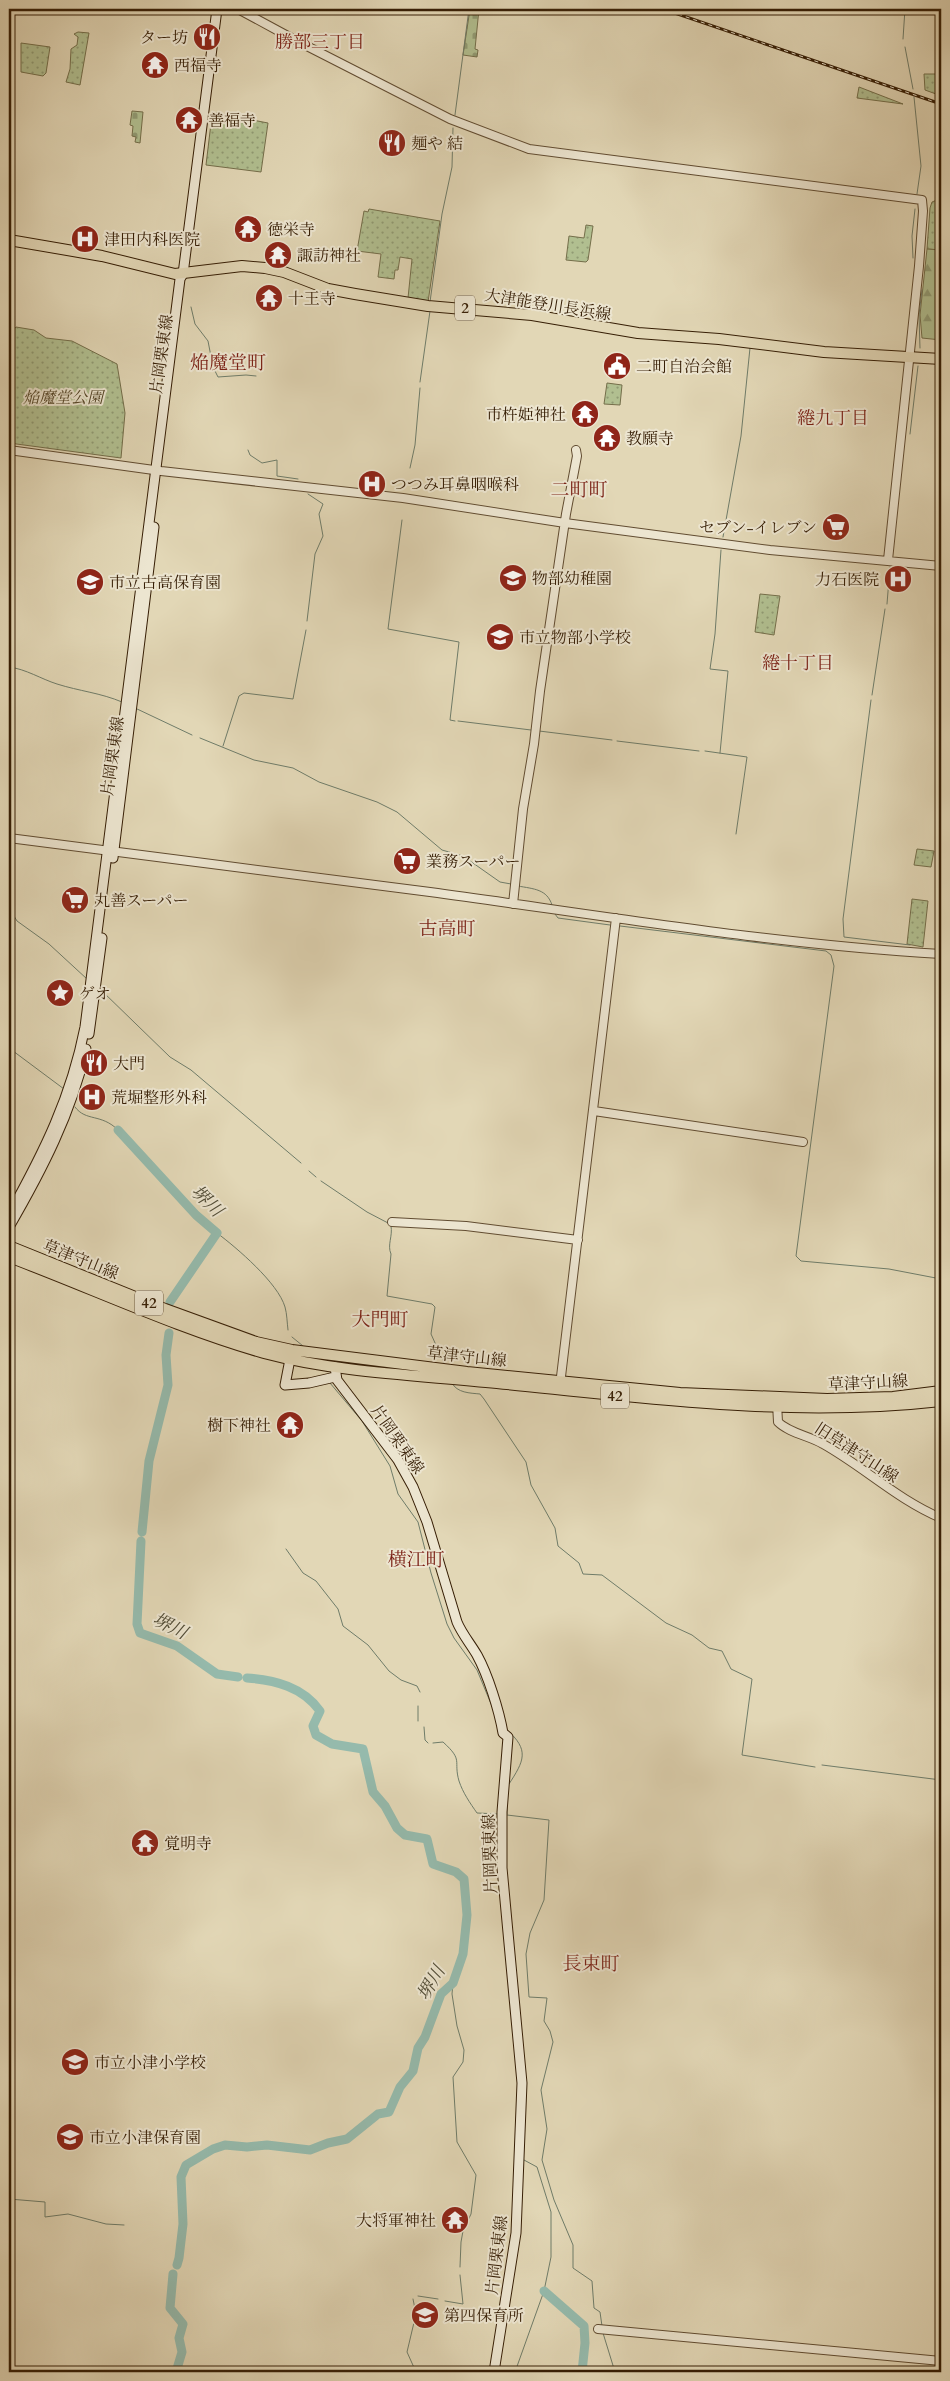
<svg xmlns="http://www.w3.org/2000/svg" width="950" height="2381" font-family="Cardo,'Noto Serif JP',serif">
<defs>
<pattern id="green-dots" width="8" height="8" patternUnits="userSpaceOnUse" patternTransform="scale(1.25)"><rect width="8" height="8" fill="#b1bf90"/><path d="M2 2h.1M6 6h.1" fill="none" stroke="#919b74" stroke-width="1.8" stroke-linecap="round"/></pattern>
<pattern id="forest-firs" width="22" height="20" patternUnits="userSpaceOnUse" patternTransform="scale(1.25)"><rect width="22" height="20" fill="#b1bf90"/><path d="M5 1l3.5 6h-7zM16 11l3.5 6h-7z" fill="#919b74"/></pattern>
<pattern id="cemetery-stones" width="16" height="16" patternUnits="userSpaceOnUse" patternTransform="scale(1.25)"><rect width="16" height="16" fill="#b1bf90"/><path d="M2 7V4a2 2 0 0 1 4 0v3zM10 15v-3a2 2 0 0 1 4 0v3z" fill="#919b74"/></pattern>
</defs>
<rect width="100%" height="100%" fill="#e2d7b6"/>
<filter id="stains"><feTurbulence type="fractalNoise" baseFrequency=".004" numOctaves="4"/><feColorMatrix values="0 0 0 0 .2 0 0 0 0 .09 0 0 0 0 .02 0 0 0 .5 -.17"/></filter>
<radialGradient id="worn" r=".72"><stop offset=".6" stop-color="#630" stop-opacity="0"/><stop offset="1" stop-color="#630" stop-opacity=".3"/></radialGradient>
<path fill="url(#green-dots)" stroke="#746e4a" d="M78,32L89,33L80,85L66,82L70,69L71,49L77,45L78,37L74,34Z
M21,43L50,47L46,73L43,76L21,72Z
M924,74H941L936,94L925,90Z
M859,87L903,104L857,98Z
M216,113L268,123L261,172L206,165L212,115Z
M941,189V250L927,249L930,208L932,202L937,200V192Z
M369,209L440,221L428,302L408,298L412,259L400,257L398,270H395L394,279L378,277L381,254L357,251L364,211L368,212Z
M586,225L593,226L588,260L586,262L566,260L569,236L584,238Z
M16,327L34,330L46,338L72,341L117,364L125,413L121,458L9,443V335Z
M607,383L622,385L620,405L604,404Z
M760,594L780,596L774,635L755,632Z
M917,849L934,851L931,867L914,865Z
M912,899L928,901L923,947L907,944Z"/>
<path fill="url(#forest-firs)" stroke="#746e4a" d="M927,249L941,250V340L922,338L920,315Z"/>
<path fill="url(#cemetery-stones)" stroke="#746e4a" d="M470,9H479L475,49L478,50L477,57L463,55Z
M132,111L143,112L140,143L135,142L136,137L132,136L133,126L130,125Z"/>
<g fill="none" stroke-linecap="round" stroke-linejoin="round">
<path stroke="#6f7c69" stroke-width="1" d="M903,39L905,9
M905,47L913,89
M914,97L921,166L917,194
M455,115L469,9
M913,258L912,236L915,209
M430,302L442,214L452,167L453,128
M191,307L195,324L208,341L213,367L218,377L246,375L256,376
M920,348L919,315L922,290
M420,382L430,311
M910,434L918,366
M248,450L250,455L262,463L277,460V476L298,479
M410,468L415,445L420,388
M402,520L388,629L459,642L450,720L455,721
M723,537L741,436L750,348
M887,604L890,567
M307,621L315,554L323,536L319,514L323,504L308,494
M9,667C26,669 41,679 57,684C79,691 101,693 122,702
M872,695L885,609
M871,700L843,919L844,937L910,945
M135,708L192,735
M458,721L531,730
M539,731L612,740
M200,738L254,760L293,768L319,782L377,802L397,812L442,850L463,856L500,882L511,884
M617,741L699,751
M223,746L239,696L244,693L293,699L306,630
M705,751L747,757L736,834
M720,753L728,671L710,669L715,634L721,550
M518,886C534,889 547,889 552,905
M9,897L14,916L17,921L49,944L87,979
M555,914L558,918L610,925
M620,926L826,951L831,955L834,966L796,1256L801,1261L889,1269L941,1279
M101,990L170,1057L191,1070L301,1163
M9,1048L64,1089
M75,1107C86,1122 101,1113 118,1130
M309,1171L316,1177
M321,1181L367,1212L388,1223
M391,1226C393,1236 387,1245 391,1254L387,1296L432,1304L435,1307L431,1334L445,1365
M217,1233C237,1248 278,1283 285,1307C287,1314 287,1322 288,1330
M292,1337L303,1346
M330,1383L362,1421L390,1466L398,1494L418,1522L431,1573L447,1624L454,1638L477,1670L494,1711
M452,1383C457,1393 470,1393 480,1394L484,1399L526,1462L531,1485L555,1528L558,1546L579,1563L583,1574L602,1575L666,1623L692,1635L709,1648L722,1651L731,1669L752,1679L742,1755L815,1767
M286,1549L303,1573L316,1581L338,1609L343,1626L368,1645L389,1671L401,1680L417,1686L420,1692
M418,1706V1721
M424,1727L425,1740L428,1743
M507,1730C530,1750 524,1761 509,1784
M433,1743L443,1742C464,1761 453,1760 459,1781C463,1793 470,1803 477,1813L499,1814
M822,1765L941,1780
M507,1814V1803
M507,1815L549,1820L544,1900L530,1933L526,1954L529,1997L547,1998L544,2021L550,2031L553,2042L541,2090L547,2129L542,2160L554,2200L573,2245V2268L592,2281L594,2308L600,2312L602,2326
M453,1983L452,1994L457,2026L464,2050L463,2062L453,2077L457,2142L476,2175L471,2214L463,2231L461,2242L460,2267
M9,2199L45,2202V2217L68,2214L106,2224L124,2225
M418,2296L438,2299
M413,2299L416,2314L407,2352L416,2372
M445,2301L463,2304L460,2275
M603,2333L615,2372
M515,2372L544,2291L551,2257V2212L537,2167L524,2160"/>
<path stroke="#95baac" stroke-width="9" d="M118,1130L196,1215L217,1233L170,1302
M142,1532L149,1461L168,1385L166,1355L169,1333
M141,1541L137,1624L140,1633L177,1646L217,1674L238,1677
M177,2265L179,2258L183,2224L181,2177L186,2165L213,2149L225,2145L247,2147L267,2145L310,2150L328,2143L347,2139L378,2114L389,2112L400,2087L413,2071L418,2048L425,2037L441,1994L453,1983L463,1954L467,1915L464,1879L456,1872L433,1864L427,1839L405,1835L397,1828L385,1806L373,1792L363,1749L332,1744L316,1735L313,1726L320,1711C303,1687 275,1680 247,1678
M173,2274L170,2308L183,2324L179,2338L182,2352L176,2372
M544,2291L584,2326L585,2343L582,2372"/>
<defs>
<path id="tertiary" d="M238,9L297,41L450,119L529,149L922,200L923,211L919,266L888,560
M9,450L161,471L403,498L565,523L770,550L941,566
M9,838C149,857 290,873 430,892C600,915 770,944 941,954
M513,904L523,809L534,744L540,691L566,514L577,456L576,450
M594,1111L803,1142
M392,1222L466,1226L578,1240
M560,1385L616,918
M777,1403L778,1422C789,1433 810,1436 823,1444C864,1467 898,1500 941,1518
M598,2329L941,2361"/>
<path id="secondary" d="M113,858L154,527
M89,1034L102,938
M9,1215C44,1152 71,1098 85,1027L180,279L183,274L217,9
M9,1227C42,1170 71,1114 86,1049
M291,1354L285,1385L309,1383L335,1377
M335,1367L337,1380L398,1460L413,1487L427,1522L457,1622C462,1634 470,1643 477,1655C488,1675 499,1710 503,1733L508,1737L502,1812V1868L522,2083L516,2233L494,2372"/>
<path id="primary" d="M9,240L102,256L175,274L242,266L265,268L284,272L328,289L355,294L428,306L532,315L638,333L719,339L824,352L941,359
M9,1246L165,1309L256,1342L292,1350L467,1372L680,1393L827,1399L893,1397L941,1391
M9,1257C94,1289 177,1328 264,1353C339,1373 420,1375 497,1383C646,1398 791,1418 941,1401"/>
</defs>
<use href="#tertiary" stroke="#614c31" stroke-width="10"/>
<use href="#secondary" stroke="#361e05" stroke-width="11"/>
<use href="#primary" stroke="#361e05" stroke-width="12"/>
<use href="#tertiary" stroke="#ece5d0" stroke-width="8"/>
<use href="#secondary" stroke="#ece5d0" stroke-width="9"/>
<use href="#primary" stroke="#e2d7b6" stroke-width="10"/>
<defs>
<path id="rail" d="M663,9L941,104"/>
</defs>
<use href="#rail" stroke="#361e05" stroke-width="3"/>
<use href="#rail" stroke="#ece5d0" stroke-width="1" stroke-dasharray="4" stroke-linecap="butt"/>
</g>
<defs>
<symbol id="restaurant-disc" viewBox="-11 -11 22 22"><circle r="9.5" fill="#8f2418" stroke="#ece5d0"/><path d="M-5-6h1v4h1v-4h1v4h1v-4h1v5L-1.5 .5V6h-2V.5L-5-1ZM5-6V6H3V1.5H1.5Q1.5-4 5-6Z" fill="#fff"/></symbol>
<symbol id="temple-disc" viewBox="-11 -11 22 22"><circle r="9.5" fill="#8f2418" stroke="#ece5d0"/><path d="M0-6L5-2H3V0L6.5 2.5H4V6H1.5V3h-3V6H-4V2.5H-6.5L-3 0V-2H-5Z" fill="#fff"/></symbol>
<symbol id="hospital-disc" viewBox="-11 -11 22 22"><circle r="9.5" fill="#8f2418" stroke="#ece5d0"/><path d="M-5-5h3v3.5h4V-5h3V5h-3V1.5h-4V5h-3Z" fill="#fff"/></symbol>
<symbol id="civic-disc" viewBox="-11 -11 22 22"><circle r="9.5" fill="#8f2418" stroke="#ece5d0"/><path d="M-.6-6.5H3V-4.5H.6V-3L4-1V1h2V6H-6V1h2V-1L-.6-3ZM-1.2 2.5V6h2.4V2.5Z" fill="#fff"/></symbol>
<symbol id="supermarket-disc" viewBox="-11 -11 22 22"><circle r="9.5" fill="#8f2418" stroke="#ece5d0"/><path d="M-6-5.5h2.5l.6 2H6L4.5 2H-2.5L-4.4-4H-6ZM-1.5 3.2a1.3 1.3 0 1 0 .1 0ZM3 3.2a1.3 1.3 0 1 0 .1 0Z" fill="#fff"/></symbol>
<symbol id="school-disc" viewBox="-11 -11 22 22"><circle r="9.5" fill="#8f2418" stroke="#ece5d0"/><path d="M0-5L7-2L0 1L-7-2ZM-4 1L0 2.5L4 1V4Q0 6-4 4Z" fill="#fff"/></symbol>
<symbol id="sight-disc" viewBox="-11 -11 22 22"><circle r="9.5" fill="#8f2418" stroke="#ece5d0"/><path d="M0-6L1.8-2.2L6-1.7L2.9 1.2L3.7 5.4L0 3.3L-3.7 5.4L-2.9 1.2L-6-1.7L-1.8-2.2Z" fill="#fff"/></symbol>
</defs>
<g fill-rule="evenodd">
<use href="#restaurant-disc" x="191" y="21" width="32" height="32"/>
<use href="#temple-disc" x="139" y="49" width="32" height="32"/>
<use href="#temple-disc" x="173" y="104" width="32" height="32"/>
<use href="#restaurant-disc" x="376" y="127" width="32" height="32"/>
<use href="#temple-disc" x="232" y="213" width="32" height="32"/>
<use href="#hospital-disc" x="69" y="223" width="32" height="32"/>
<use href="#temple-disc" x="262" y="239" width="32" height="32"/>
<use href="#temple-disc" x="253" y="282" width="32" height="32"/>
<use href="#civic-disc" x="601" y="350" width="32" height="32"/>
<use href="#temple-disc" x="569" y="398" width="32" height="32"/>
<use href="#temple-disc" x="591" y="422" width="32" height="32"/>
<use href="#hospital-disc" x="356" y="468" width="32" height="32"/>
<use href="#supermarket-disc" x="820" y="511" width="32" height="32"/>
<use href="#school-disc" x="497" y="562" width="32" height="32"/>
<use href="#hospital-disc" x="882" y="563" width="32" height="32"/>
<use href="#school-disc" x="74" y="566" width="32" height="32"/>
<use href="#school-disc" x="484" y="621" width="32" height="32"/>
<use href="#supermarket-disc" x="391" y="845" width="32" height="32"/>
<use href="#supermarket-disc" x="59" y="884" width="32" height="32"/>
<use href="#sight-disc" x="44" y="977" width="32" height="32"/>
<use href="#restaurant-disc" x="78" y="1047" width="32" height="32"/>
<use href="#hospital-disc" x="76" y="1081" width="32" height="32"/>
<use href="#temple-disc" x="274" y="1409" width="32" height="32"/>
<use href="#temple-disc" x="129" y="1827" width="32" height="32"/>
<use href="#school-disc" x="59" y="2046" width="32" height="32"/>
<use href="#school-disc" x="54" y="2121" width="32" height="32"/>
<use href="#temple-disc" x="439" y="2204" width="32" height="32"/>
<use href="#school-disc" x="409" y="2299" width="32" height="32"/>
</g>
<g text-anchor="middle" stroke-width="4" stroke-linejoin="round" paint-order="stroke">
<g fill="#ece5d0" stroke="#6d5a42" stroke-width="1">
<rect x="455" y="295.5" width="20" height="25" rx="4"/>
<rect x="135" y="1290.5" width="28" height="25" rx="4"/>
<rect x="601" y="1383.5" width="28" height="25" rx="4"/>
</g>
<g font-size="15" font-weight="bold" fill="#361e05">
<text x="465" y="313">2</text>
<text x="149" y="1308">42</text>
<text x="615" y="1401">42</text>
</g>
<g font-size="16" fill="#361e05" stroke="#ece5d0" text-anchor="start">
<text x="188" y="43" text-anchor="end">ター坊</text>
<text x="174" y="71">西福寺</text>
<text x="208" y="126">善福寺</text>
<text x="411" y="149">麺や 結</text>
<text x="267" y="235">徳栄寺</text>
<text x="104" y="245">津田内科医院</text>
<text x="297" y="261">諏訪神社</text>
<text x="288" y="304">十王寺</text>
<text x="636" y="372">二町自治会館</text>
<text x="566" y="420" text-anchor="end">市杵姫神社</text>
<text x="626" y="444">教願寺</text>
<text x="391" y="490">つつみ耳鼻咽喉科</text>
<text x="817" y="533" text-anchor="end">セブン-イレブン</text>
<text x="532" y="584">物部幼稚園</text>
<text x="879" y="585" text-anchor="end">力石医院</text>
<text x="109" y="588">市立古高保育園</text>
<text x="519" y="643">市立物部小学校</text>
<text x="426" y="867">業務スーパー</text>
<text x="94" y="906">丸善スーパー</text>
<text x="79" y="999">ゲオ</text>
<text x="113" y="1069">大門</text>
<text x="111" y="1103">荒堀整形外科</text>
<text x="271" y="1431" text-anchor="end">樹下神社</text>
<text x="164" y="1849">覚明寺</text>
<text x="94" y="2068">市立小津小学校</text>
<text x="89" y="2143">市立小津保育園</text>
<text x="436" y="2226" text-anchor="end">大将軍神社</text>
<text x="444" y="2321">第四保育所</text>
</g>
<g font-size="16" fill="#361e05" stroke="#ece5d0">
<text transform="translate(548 304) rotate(9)" y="6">大津能登川長浜線</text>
<text transform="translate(161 354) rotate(-82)" y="6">片岡栗東線</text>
<text transform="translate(112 756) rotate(-82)" y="6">片岡栗東線</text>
<text transform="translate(81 1259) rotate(22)" y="6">草津守山線</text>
<text transform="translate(467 1356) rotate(6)" y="6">草津守山線</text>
<text transform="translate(868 1382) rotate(-3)" y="6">草津守山線</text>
<text transform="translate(398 1439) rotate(55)" y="6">片岡栗東線</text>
<text transform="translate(857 1452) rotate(33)" y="6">旧草津守山線</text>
<text transform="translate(489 1854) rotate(-92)" y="6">片岡栗東線</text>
<text transform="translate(496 2255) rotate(-83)" y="6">片岡栗東線</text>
</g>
<g font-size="16" font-style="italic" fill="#554628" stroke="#ece5d0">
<text x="63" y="403">焔魔堂公園</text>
</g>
<g font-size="18" fill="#7a1f14" stroke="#ece5d0">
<text x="320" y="48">勝部三丁目</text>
<text x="833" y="424">綣九丁目</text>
<text x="798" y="669">綣十丁目</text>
</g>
<g font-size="18" font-style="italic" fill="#524d37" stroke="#ece5d0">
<text transform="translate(207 1201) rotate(44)" y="6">堺川</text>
<text transform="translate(170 1626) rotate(26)" y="6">堺川</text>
<text transform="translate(431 1983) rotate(-60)" y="6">堺川</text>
</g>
<g font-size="19" fill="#7a1f14" stroke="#ece5d0">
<text x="228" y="369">焔魔堂町</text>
<text x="579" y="496">二町町</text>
<text x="447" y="935">古高町</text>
<text x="380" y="1326">大門町</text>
<text x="416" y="1566">横江町</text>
<text x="591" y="1970">長束町</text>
</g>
</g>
<rect width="950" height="2381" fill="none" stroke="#e2d7b6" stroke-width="30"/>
<rect x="10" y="10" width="930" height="2361" fill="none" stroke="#361e05" stroke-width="2.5"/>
<rect x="15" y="15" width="920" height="2351" fill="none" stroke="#361e05"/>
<rect width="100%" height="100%" filter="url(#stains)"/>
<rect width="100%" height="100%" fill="url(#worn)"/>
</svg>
